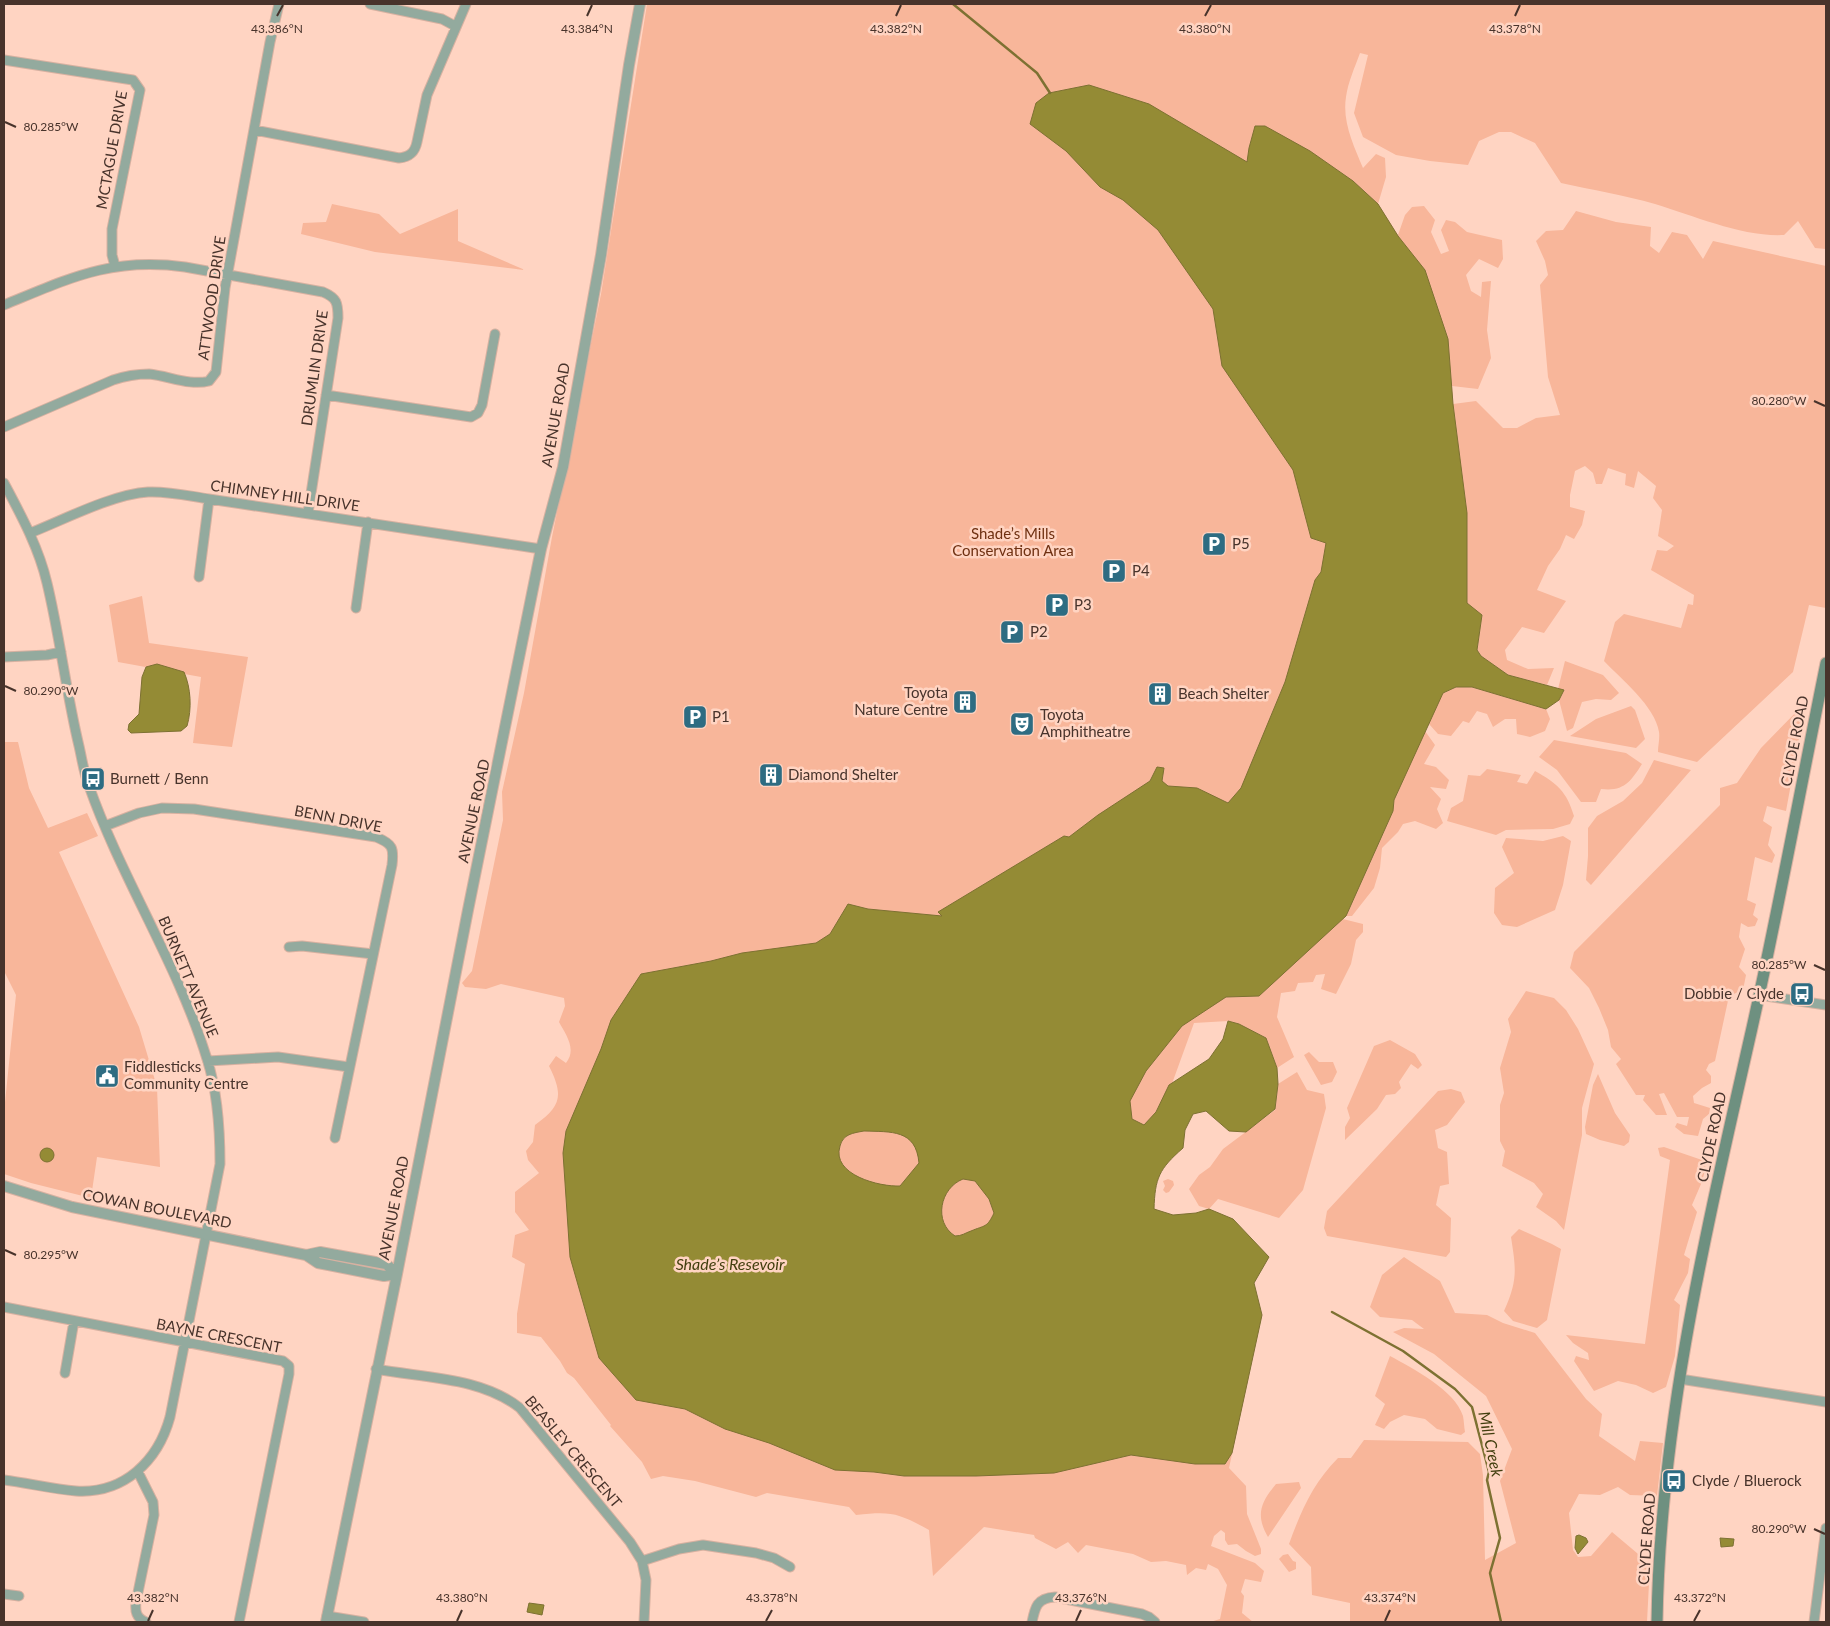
<svg xmlns="http://www.w3.org/2000/svg" width="1830" height="1626" font-family="Lato,sans-serif">
<rect width="100%" height="100%" fill="#ffd4c2"/>
<path fill="#f8b69a" d="M647,4H1826V249L1815,248L1798,221L1784,235C1742,237 1695,216 1655,204C1624,195 1592,190 1561,183L1535,143L1511,132H1499L1479,141L1468,165L1430,161L1396,155L1363,137L1354,113L1368,55L1360,53C1355,67 1348,82 1346,97C1342,122 1354,146 1363,168L1376,154L1385,158L1386,177L1378,204L1398,235L1405,215L1412,207L1424,206L1435,220L1431,232L1441,254L1449,251L1441,230L1446,220L1455,222L1467,232L1502,240L1503,259L1498,268L1479,259L1466,275L1471,291L1481,297L1482,282L1491,281L1487,330L1491,358L1478,389L1452,386L1453,404L1476,401L1503,428H1517L1536,418L1560,415L1548,377L1540,285L1548,275L1545,261L1536,241L1546,231L1563,230L1576,211L1616,222L1651,227L1650,246L1659,253L1672,232L1687,235L1703,259L1713,241L1826,266V608L1809,605L1793,672L1697,762L1658,752C1658,745 1660,738 1659,732C1655,706 1621,679 1604,661L1615,622L1624,614L1681,628L1688,604L1693,605L1694,595L1651,570L1657,550L1667,551L1674,546L1658,536L1662,510L1653,498L1656,486L1638,471L1634,488L1625,485L1626,474L1608,468L1602,484H1596L1593,473L1585,466L1575,471L1570,495V507L1585,511L1582,525L1574,539L1566,535L1560,549L1548,566L1537,590L1566,601L1544,633L1522,627L1505,650L1507,660L1528,669L1554,668L1547,685L1508,675L1481,656L1477,650L1482,615L1444,693L1456,687H1472L1546,709L1550,719L1545,731L1530,737L1517,734L1516,719H1505L1493,727L1487,714L1477,711L1469,723L1463,721L1451,736L1438,734L1429,724L1425,731L1435,745L1424,764L1436,767L1449,780L1446,789L1430,787L1441,799L1437,809L1443,823L1436,829L1415,821L1403,824L1398,832L1382,848L1380,868L1374,888L1352,916H1346L1343,919L1363,924V932L1356,940L1351,964L1336,994L1321,989L1325,974L1316,975L1313,982L1298,983L1295,991L1281,993L1277,1017L1294,1057L1277,1068L1266,1038L1239,1024L1228,1021L1194,1023L1133,1191L1262,1315L1229,1468L1246,1486L1247,1514L1261,1549V1554L1255,1556L1246,1551L1237,1544L1228,1545L1225,1540V1533L1221,1530L1214,1536L1211,1546L1255,1563L1264,1571L1261,1582L1245,1579L1241,1592L1244,1596L1242,1613L1253,1622H1210L1220,1619L1227,1585L1218,1569L1208,1564L1206,1570L1196,1568L1187,1575L1186,1565L1166,1561L1151,1562L1133,1554L1086,1545L1078,1553L1068,1542L1056,1549L1035,1538L1034,1535L984,1527L933,1576L929,1530C898,1513 892,1511 856,1515L849,1507L767,1493L756,1497L695,1481L663,1476L651,1479L642,1462L610,1426L611,1425L574,1378L567,1373L560,1361L541,1337L517,1333V1314L525,1264L512,1257L515,1235L529,1230L515,1212V1192L539,1173L528,1160L526,1151L533,1142L535,1125C561,1106 564,1096 549,1066L556,1056L566,1063C577,1049 566,1035 559,1022L565,1006L564,998L501,984L486,989L465,987L462,983L472,971L503,820L502,792L524,693L552,537L601,294Z
M332,204L379,214L400,234L458,209V241L525,270L375,252L301,234L303,223L326,222Z
M142,596L149,643L248,657L232,747L193,743L201,677L118,662L109,605Z
M1565,661L1603,675L1619,693L1611,700L1596,699L1582,702L1573,728L1567,731L1559,700L1563,690L1558,689Z
M1806,702L1786,811L1767,806L1763,821L1772,827L1768,845L1775,855L1772,863L1755,857L1747,900L1756,904L1753,915L1758,919L1755,926L1748,927L1741,923L1739,937L1745,949L1739,967L1746,975L1743,990L1729,996L1715,1061L1709,1064L1706,1070L1711,1076V1083L1702,1088L1693,1096L1694,1103L1710,1108L1709,1114L1703,1119L1698,1136L1684,1134L1675,1127L1677,1123L1687,1126L1689,1117H1677L1664,1093L1659,1094L1667,1115H1656L1643,1100L1645,1095H1636L1616,1064L1621,1059L1611,1047L1608,1030L1599,1008L1589,988L1570,968L1574,952L1720,805V788L1737,783L1761,748Z
M1631,706L1635,710L1645,739L1636,748L1570,736L1596,719Z
M1554,740L1626,753L1642,764C1631,781 1624,792 1601,789L1596,802H1581L1557,770L1539,757Z
M4,742H18L29,788L48,828L87,813L98,836L59,852L139,1027L157,1087L160,1167L97,1157L91,1198L31,1183L4,1174V1112L16,995L4,971Z
M1654,760L1691,770L1591,885L1586,880L1588,856V828L1597,816L1623,801L1642,783Z
M1487,769L1521,775L1517,782L1527,784L1535,771C1557,783 1567,792 1574,816L1570,824L1553,829L1506,830L1496,835L1447,821L1451,808L1463,801L1468,775L1480,776Z
M1563,836L1571,841L1563,885L1555,910L1517,927L1502,925L1494,913L1495,888L1514,873L1502,847L1506,838L1543,841Z
M1526,991L1554,998L1566,1010L1578,1029L1594,1064L1582,1108V1135L1564,1230L1556,1221L1536,1207L1543,1194L1534,1183L1502,1166L1505,1151L1500,1141V1105L1504,1093L1500,1068L1511,1032L1508,1019Z
M1390,1040L1415,1054L1422,1065L1418,1069L1411,1064L1399,1082L1401,1088L1395,1094L1386,1095L1377,1109L1345,1140V1127L1350,1118L1347,1108L1374,1046Z
M1309,1052L1319,1062H1333L1337,1072L1332,1082L1321,1085L1304,1055Z
M1297,1072L1307,1090L1324,1094L1326,1108L1303,1190L1279,1218L1218,1199L1209,1209L1199,1206L1189,1189L1199,1175L1210,1167L1223,1149L1275,1110L1278,1084Z
M1598,1074L1615,1113L1630,1135L1629,1142L1624,1146L1600,1140L1586,1134L1585,1127L1593,1085Z
M1451,1089L1461,1092L1465,1102L1447,1125L1435,1130L1438,1148L1447,1152L1449,1184L1440,1186L1436,1205L1451,1218L1450,1252L1446,1257L1327,1236L1324,1228L1327,1211L1438,1091Z
M1664,1147L1702,1160L1706,1168L1701,1184L1692,1205L1697,1212L1684,1255L1690,1259L1688,1273L1674,1300L1680,1305L1675,1356L1666,1387L1653,1393L1636,1385L1618,1381L1594,1391L1574,1361L1576,1356L1589,1360L1588,1353L1573,1343L1566,1335L1645,1344L1670,1160L1660,1156L1658,1148Z
M1168,1179L1173,1181L1174,1185L1169,1192L1166,1193L1163,1190L1165,1186L1163,1181Z
M1519,1229L1552,1244L1561,1249L1547,1320L1537,1328L1513,1321L1504,1311C1518,1280 1516,1269 1511,1237Z
M1404,1257L1440,1281L1455,1313L1487,1315L1503,1323L1535,1333L1586,1399L1602,1414L1599,1436L1635,1461L1640,1441L1663,1443L1657,1496L1630,1495L1618,1487L1600,1495L1579,1494L1569,1513L1573,1550L1578,1557L1591,1556L1612,1532L1650,1564L1647,1622H1350V1603L1312,1595L1311,1567L1289,1544C1301,1511 1313,1483 1338,1458H1351L1364,1440L1468,1442L1480,1454L1483,1475L1485,1560L1516,1543L1500,1481L1512,1449L1486,1396L1434,1354L1393,1332L1404,1328L1424,1329L1412,1320L1380,1317L1370,1307L1382,1275Z
M1390,1356C1412,1368 1455,1390 1463,1416C1464,1421 1464,1427 1465,1432L1461,1435L1437,1429L1425,1419L1404,1415L1390,1422L1384,1429L1375,1425L1385,1404L1375,1396Z
M1299,1482L1301,1488L1268,1537C1255,1515 1261,1502 1276,1484Z
M1288,1554L1293,1561L1296,1562V1569L1289,1572L1279,1559L1283,1555Z"/>
<path fill="#948b35" stroke="#7d7132" fill-rule="evenodd" d="M1089,85L1149,104L1247,162L1249,148L1255,126H1265L1310,151L1353,181L1378,204L1398,236L1425,270L1448,339L1453,404L1467,513V603L1482,615L1477,650L1481,656L1508,675L1564,690L1559,700L1546,709L1472,687H1456L1443,693L1394,800L1393,811L1346,916L1259,996L1226,997L1182,1026L1146,1071L1130,1101L1132,1119L1144,1125L1156,1112L1169,1085L1209,1059L1223,1039L1228,1021L1239,1024L1266,1038L1277,1068L1278,1084L1275,1109L1246,1132L1229,1131L1206,1111L1193,1114L1185,1130L1183,1148C1159,1169 1155,1178 1154,1209L1173,1215L1196,1213L1209,1209L1233,1219L1269,1257L1254,1283L1262,1315L1232,1453L1225,1464H1195L1131,1455L1054,1473L976,1476H904L874,1472L835,1470L769,1443L725,1429L685,1409L636,1400L599,1358L570,1257L563,1153L566,1131L601,1049L611,1020L641,974L711,961L742,953L816,943L830,934L848,904L868,909L942,916L938,912L1064,836L1069,837L1098,815L1150,781L1157,767L1164,768L1162,781L1168,786L1197,788L1228,803L1241,788L1285,682L1315,580L1321,572L1326,543L1311,538L1293,470L1222,366L1213,309L1158,230L1123,200L1100,187L1066,151L1030,124L1036,103L1049,93ZM864,1131C891,1132 916,1129 919,1163L900,1186C880,1187 831,1175 840,1146C843,1134 853,1133 864,1131ZM963,1179L975,1181L989,1199L994,1213C987,1228 985,1225 971,1231C965,1233 962,1236 955,1236C933,1222 940,1188 963,1179Z
M157,664L184,672C191,688 192,709 187,726L181,731L131,733L128,730L129,724L139,714L142,677L146,667Z
M40 1155a7 7 0 1 1 14 0a7 7 0 1 1-14 0Z
M1579,1535L1586,1538L1588,1542L1578,1554L1575,1548L1576,1536Z
M1720,1538L1734,1539L1733,1546L1721,1547Z
M529,1603L544,1605L542,1615L527,1612Z"/>
<g fill="none" stroke-linecap="round" stroke-linejoin="round">
<path stroke="#7d7132" stroke-width="2.5" d="M953,4L1037,73L1050,93
M1332,1312L1403,1351L1455,1389L1472,1407L1489,1472L1487,1480L1500,1538L1490,1573L1501,1622"/>
<defs>
<path id="minor" d="M370,4L442,19L455,26
M4,60L133,80L140,90L112,229V255L115,266
M254,130L399,158C410,157 415,152 417,142L427,95L466,4
M4,305C70,278 111,257 185,267L323,292C337,298 338,303 338,318L308,513
M326,395L471,417L478,413L482,405L495,334
M4,427L113,380C125,376 137,374 149,374C169,376 190,386 209,381L216,372L225,288L270,42L279,4
M4,483C21,515 39,548 47,583C60,637 66,692 79,746C82,759 84,774 89,786C122,880 178,964 207,1059C218,1093 220,1129 220,1164L170,1417C158,1461 124,1494 76,1491C52,1489 28,1483 4,1480
M30,533C63,520 113,494 148,492C169,491 189,496 209,499L541,549
M199,577L209,499
M356,608L368,522
M4,657L47,655L61,652
M105,826L139,813L162,808L194,809L376,837C393,844 394,848 392,865L335,1138
M289,947L302,946L373,954
M1759,995L1826,1005
M208,1061L278,1057L349,1067
M4,1307L283,1361L289,1366V1374L239,1622
M376,1369C424,1378 481,1377 520,1408L630,1542L642,1561L646,1580L644,1622
M65,1373L74,1321
M1680,1379L1826,1402
M138,1472L153,1502L154,1515L136,1602C135,1611 136,1618 146,1622
M642,1561L679,1549L703,1545L756,1553L774,1558L790,1567
M4,1594L19,1596
M327,1616L364,1622
M1032,1622C1035,1607 1037,1598 1055,1597L1142,1614L1149,1617L1155,1622
M1814,1622L1826,1528"/>
<path id="tertiary" d="M4,1186L72,1207L306,1255L320,1252L386,1264L397,1274
M306,1255L318,1263L384,1276L397,1274
M326,1622L397,1274L468,910L541,549L563,467L601,255L629,65L640,4"/>
<path id="secondary" d="M1657,1622C1660,1421 1708,1223 1752,1028C1779,907 1801,785 1826,663"/>
</defs>
<use href="#minor" stroke="#d7b1a1" stroke-width="11"/>
<use href="#tertiary" stroke="#d7b1a1" stroke-width="12"/>
<use href="#secondary" stroke="#d7b1a1" stroke-width="13"/>
<use href="#minor" stroke="#93aa9e" stroke-width="9"/>
<use href="#tertiary" stroke="#93aa9e" stroke-width="10"/>
<use href="#secondary" stroke="#6e9080" stroke-width="11"/>
</g>
<path fill="none" stroke="#48332b" stroke-width="2" d="M277,16L283,5M587,16L592,5M896,16L901,5M1205,16L1211,5M1515,16L1520,5M5,122L16,127M1814,401L1825,406M5,686L16,691M1814,965L1825,970M5,1250L16,1255M1814,1529L1825,1534M148,1621L153,1610M457,1621L462,1610M766,1621L772,1610M1076,1621L1081,1610M1385,1621L1390,1610M1694,1621L1700,1610"/>
<defs>
<symbol id="parking-square" viewBox="-11 -11 22 22"><rect x="-9" y="-9" width="18" height="18" rx="4" fill="#2e6c82" stroke="#ffd4c2"/><path d="M-3.5-5.5H1a3.5 3.5 0 0 1 0 7H-1V5.5H-3.5ZM-1-3.4V-.6H.8a1.4 1.4 0 0 0 0-2.8Z" fill="#fff"/></symbol>
<symbol id="building-square" viewBox="-11 -11 22 22"><rect x="-9" y="-9" width="18" height="18" rx="4" fill="#2e6c82" stroke="#ffd4c2"/><path d="M-4-6H4V6H1V3H-1V6H-4ZM-2.5-4.3h1.7v1.8h-1.7ZM.8-4.3h1.7v1.8H.8ZM-2.5-1h1.7V.8h-1.7ZM.8-1h1.7V.8H.8Z" fill="#fff"/></symbol>
<symbol id="theatre-square" viewBox="-11 -11 22 22"><rect x="-9" y="-9" width="18" height="18" rx="4" fill="#2e6c82" stroke="#ffd4c2"/><path d="M-5-5.5Q0-4 5-5.5V0Q5 5 0 6Q-5 5-5 0ZM-3.3-2.5H-1v1.5H-3.3ZM1-2.5H3.3v1.5H1ZM-2.8 1Q0 5.5 2.8 1Z" fill="#fff"/></symbol>
<symbol id="bus-square" viewBox="-11 -11 22 22"><rect x="-9" y="-9" width="18" height="18" rx="4" fill="#2e6c82" stroke="#ffd4c2"/><path d="M-5-6H5V4H4V6H2V4H-2V6H-4V4H-5ZM-3.5-4V0h7V-4ZM-3.5 1.2v1.5H-2V1.2ZM2 1.2v1.5H3.5V1.2Z" fill="#fff"/></symbol>
<symbol id="civic-square" viewBox="-11 -11 22 22"><rect x="-9" y="-9" width="18" height="18" rx="4" fill="#2e6c82" stroke="#ffd4c2"/><path d="M-.6-6.5H3V-4.5H.6V-3L4-1V1h2V6H-6V1h2V-1L-.6-3ZM-1.2 2.5V6h2.4V2.5Z" fill="#fff"/></symbol>
</defs>
<g fill-rule="evenodd">
<use href="#parking-square" x="1200" y="530" width="28" height="28"/>
<use href="#parking-square" x="1100" y="557" width="28" height="28"/>
<use href="#parking-square" x="1043" y="591" width="28" height="28"/>
<use href="#parking-square" x="998" y="618" width="28" height="28"/>
<use href="#building-square" x="1146" y="680" width="28" height="28"/>
<use href="#building-square" x="951" y="688" width="28" height="28"/>
<use href="#parking-square" x="681" y="703" width="28" height="28"/>
<use href="#theatre-square" x="1008" y="710" width="28" height="28"/>
<use href="#building-square" x="757" y="761" width="28" height="28"/>
<use href="#bus-square" x="79" y="765" width="28" height="28"/>
<use href="#bus-square" x="1788" y="980" width="28" height="28"/>
<use href="#civic-square" x="93" y="1062" width="28" height="28"/>
<use href="#bus-square" x="1660" y="1467" width="28" height="28"/>
</g>
<g text-anchor="middle" stroke-width="5" stroke-linejoin="round" paint-order="stroke">
<g font-size="15" fill="#48332b" stroke="#ffd4c2">
<text transform="translate(112 150) rotate(-80)" y="5">MCTAGUE DRIVE</text>
<text transform="translate(212 298) rotate(-82)" y="5">ATTWOOD DRIVE</text>
<text transform="translate(315 368) rotate(-82)" y="5">DRUMLIN DRIVE</text>
<text transform="translate(556 415) rotate(-80)" y="5">AVENUE ROAD</text>
<text transform="translate(285 496) rotate(8)" y="5">CHIMNEY HILL DRIVE</text>
<text transform="translate(1795 741) rotate(-79)" y="5">CLYDE ROAD</text>
<text transform="translate(474 811) rotate(-78)" y="5">AVENUE ROAD</text>
<text transform="translate(338 819) rotate(11)" y="5">BENN DRIVE</text>
<text transform="translate(188 977) rotate(67)" y="5">BURNETT AVENUE</text>
<text transform="translate(1712 1137) rotate(-78)" y="5">CLYDE ROAD</text>
<text transform="translate(394 1208) rotate(-79)" y="5">AVENUE ROAD</text>
<text transform="translate(157 1209) rotate(11)" y="5">COWAN BOULEVARD</text>
<text transform="translate(219 1336) rotate(11)" y="5">BAYNE CRESCENT</text>
<text transform="translate(573 1452) rotate(50)" y="5">BEASLEY CRESCENT</text>
<text transform="translate(1647 1539) rotate(-86)" y="5">CLYDE ROAD</text>
</g>
<g font-size="15" fill="#6f3011" stroke="#ffd4c2">
<text x="1013" y="539">Shade’s Mills<tspan x="1013" dy="17">Conservation Area</tspan></text>
</g>
<g font-size="15" fill="#48332b" stroke="#ffd4c2" text-anchor="start">
<text x="1232" y="549">P5</text>
<text x="1132" y="576">P4</text>
<text x="1074" y="610">P3</text>
<text x="1030" y="637">P2</text>
<text x="948" y="698" text-anchor="end">Toyota<tspan x="948" dy="17">Nature Centre</tspan></text>
<text x="1178" y="699">Beach Shelter</text>
<text x="1040" y="720">Toyota<tspan x="1040" dy="17">Amphitheatre</tspan></text>
<text x="712" y="722">P1</text>
<text x="788" y="780">Diamond Shelter</text>
<text x="110" y="784">Burnett / Benn</text>
<text x="1784" y="999" text-anchor="end">Dobbie / Clyde</text>
<text x="124" y="1072">Fiddlesticks<tspan x="124" dy="17">Community Centre</tspan></text>
<text x="1692" y="1486">Clyde / Bluerock</text>
</g>
<g font-size="16" font-style="italic" fill="#423e0e" stroke="#ffd4c2">
<text x="730" y="1270">Shade’s Resevoir</text>
<text transform="translate(1491 1444) rotate(78)" y="6">Mill Creek</text>
</g>
</g>
<g font-size="12" text-anchor="middle" fill="#48332b" stroke="#ffd4c2" stroke-width="5" stroke-linejoin="round" paint-order="stroke">
<text x="277" y="33">43.386°N</text>
<text x="587" y="33">43.384°N</text>
<text x="896" y="33">43.382°N</text>
<text x="1205" y="33">43.380°N</text>
<text x="1515" y="33">43.378°N</text>
<text x="51" y="131">80.285°W</text>
<text x="1779" y="405">80.280°W</text>
<text x="51" y="695">80.290°W</text>
<text x="1779" y="969">80.285°W</text>
<text x="51" y="1259">80.295°W</text>
<text x="1779" y="1533">80.290°W</text>
<text x="153" y="1602">43.382°N</text>
<text x="462" y="1602">43.380°N</text>
<text x="772" y="1602">43.378°N</text>
<text x="1081" y="1602">43.376°N</text>
<text x="1390" y="1602">43.374°N</text>
<text x="1700" y="1602">43.372°N</text>
</g>
<rect width="1830" height="1626" fill="none" stroke="#48332b" stroke-width="10"/>
</svg>
